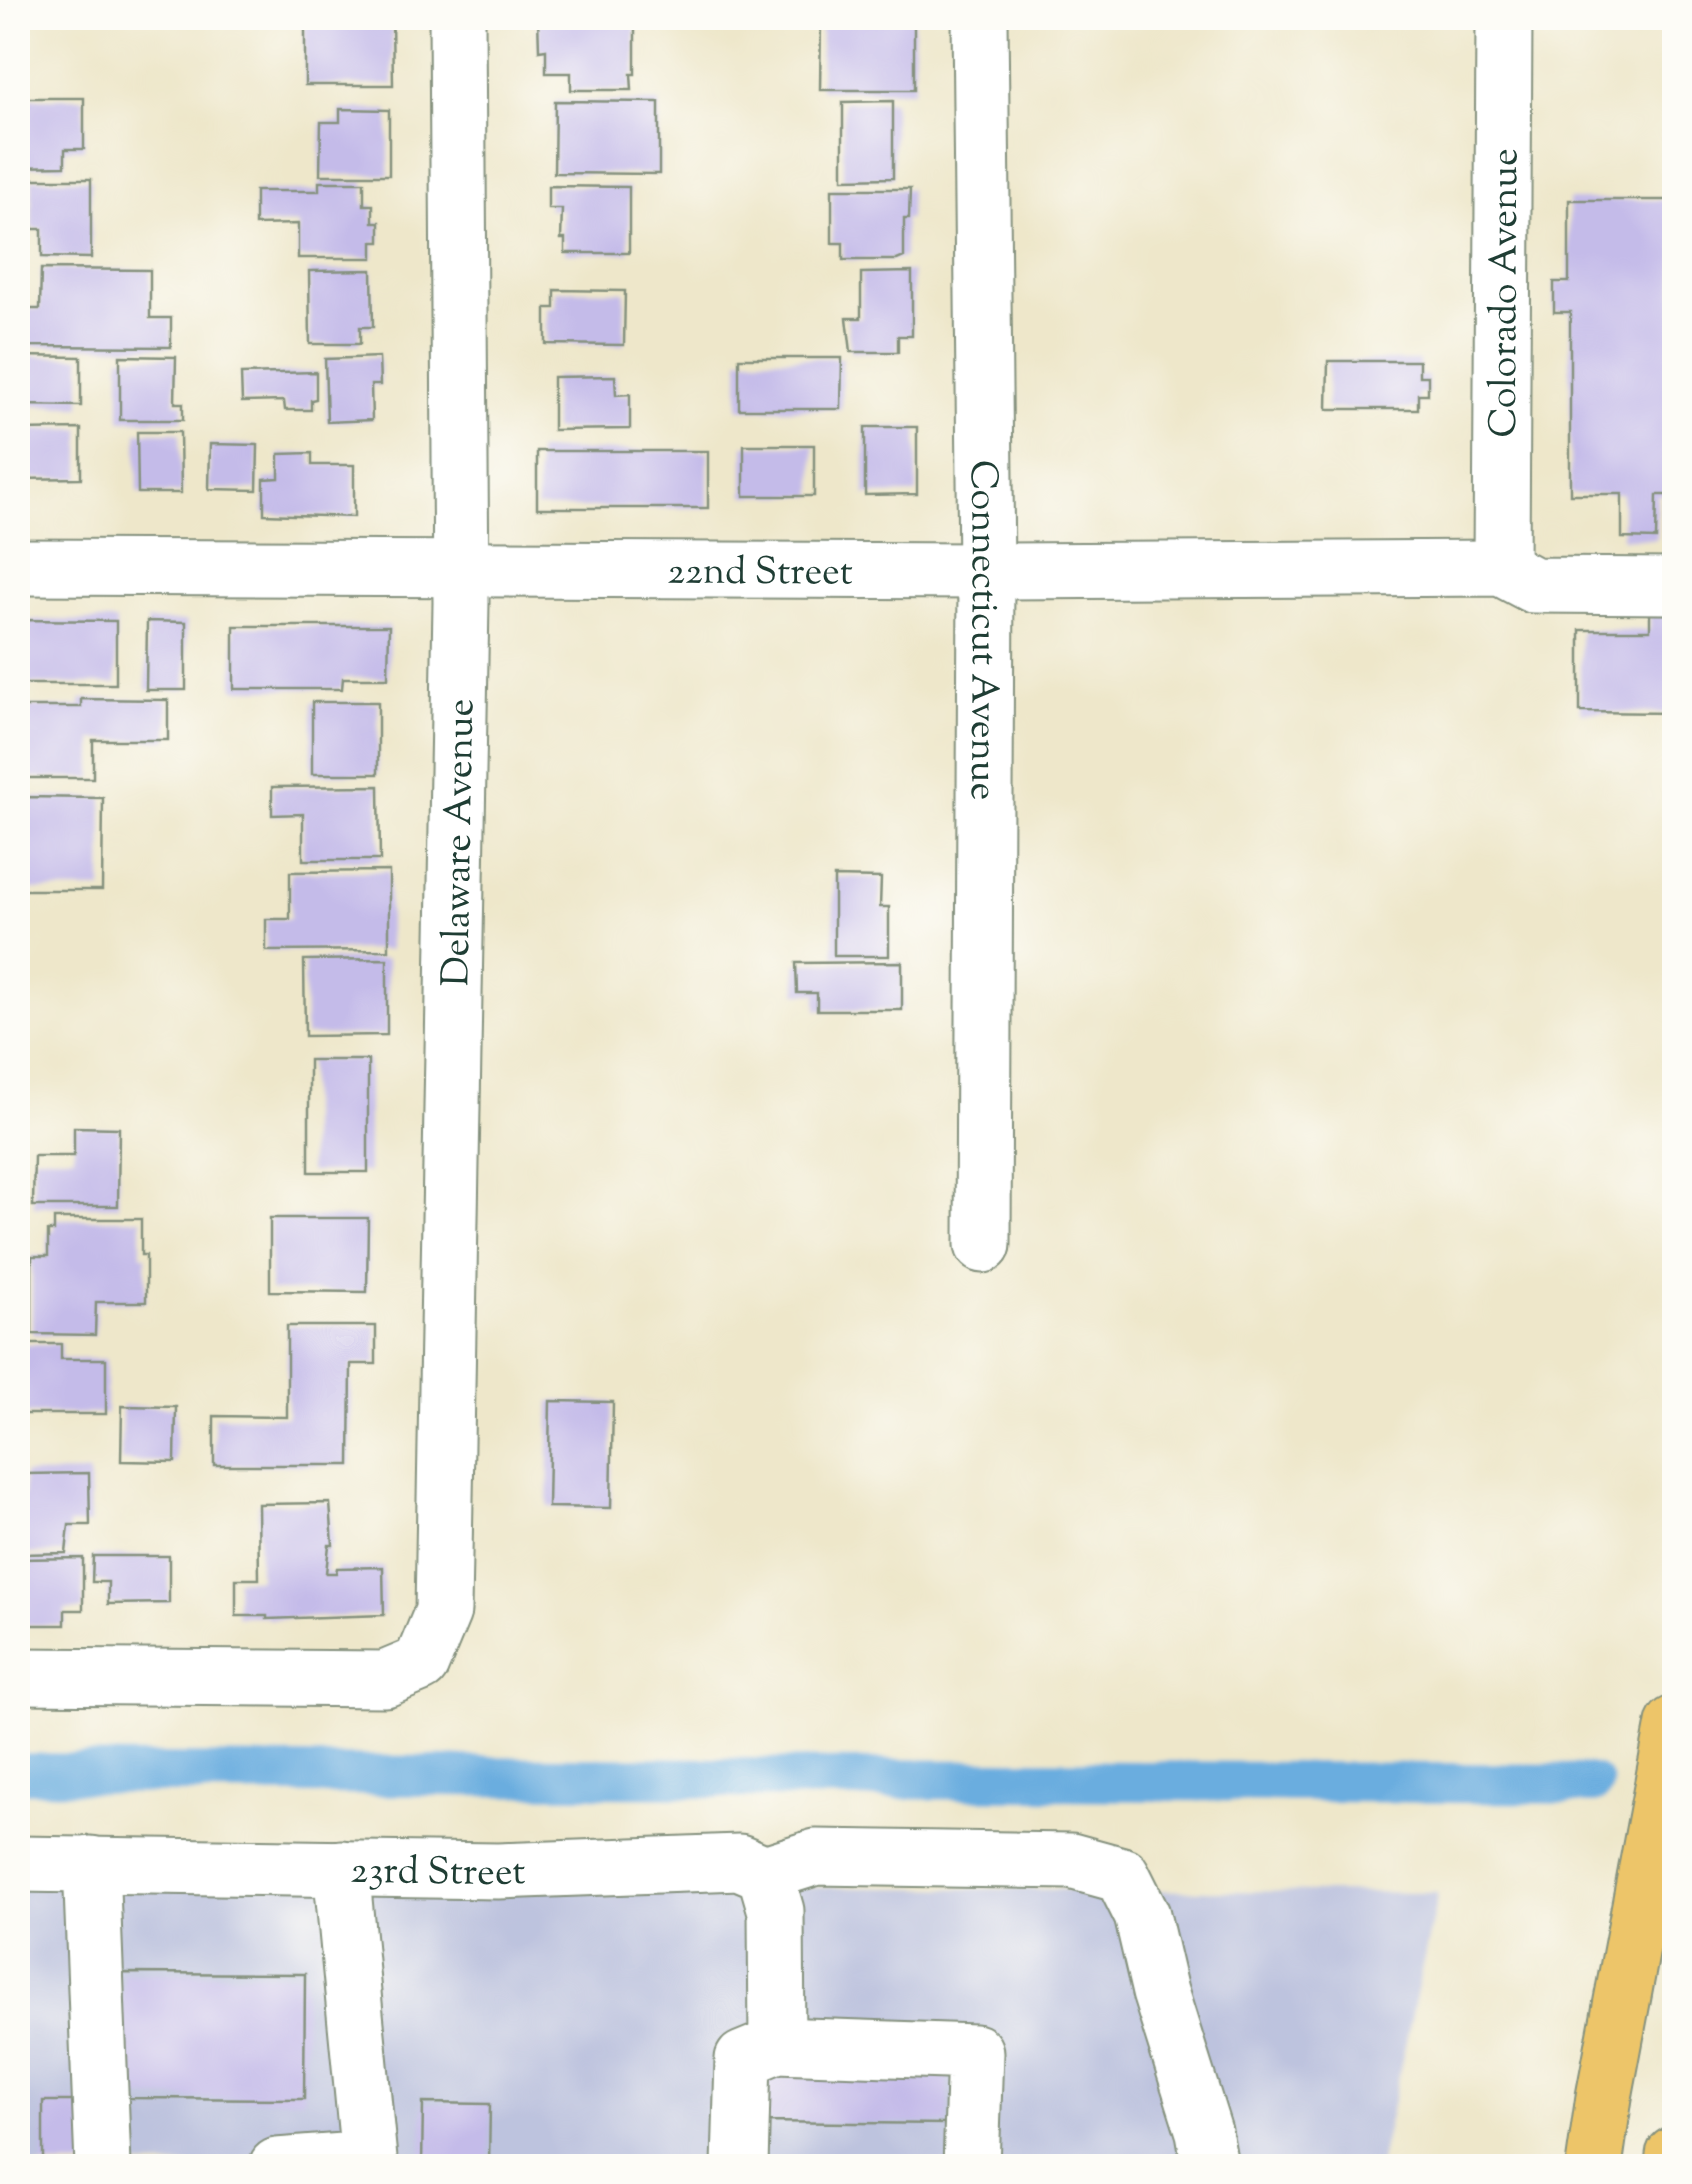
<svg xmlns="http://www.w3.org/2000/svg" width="1692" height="2184" font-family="'Sorts Mill Goudy',serif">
<rect width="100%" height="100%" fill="#fdfcf7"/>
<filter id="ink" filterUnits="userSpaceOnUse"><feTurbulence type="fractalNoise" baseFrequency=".01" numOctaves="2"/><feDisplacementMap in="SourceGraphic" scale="20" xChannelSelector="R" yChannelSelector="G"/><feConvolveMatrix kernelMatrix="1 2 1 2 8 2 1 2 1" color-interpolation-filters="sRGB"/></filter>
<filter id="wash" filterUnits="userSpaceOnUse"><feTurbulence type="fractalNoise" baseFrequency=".0048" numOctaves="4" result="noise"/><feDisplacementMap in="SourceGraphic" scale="40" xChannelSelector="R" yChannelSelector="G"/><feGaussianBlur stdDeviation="2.25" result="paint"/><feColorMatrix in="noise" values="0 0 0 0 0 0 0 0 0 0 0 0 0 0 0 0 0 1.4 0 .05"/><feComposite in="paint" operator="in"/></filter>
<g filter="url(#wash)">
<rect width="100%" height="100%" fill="#eee7ca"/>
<path fill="#bdc3de" d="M18,1880L1438,1893L1379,2166H18Z"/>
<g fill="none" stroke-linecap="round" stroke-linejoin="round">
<path stroke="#6aaddf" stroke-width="40" d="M18,1773L1593,1784"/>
</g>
<g id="blocks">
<path fill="#c4bbe9" d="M538,18H635V74H631L632,90H571V73H546V49L539,50Z
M821,18H914V90H820Z
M392,19L393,85H305V20Z
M18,98H84V149H65V166L18,167Z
M555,101L659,102V174L554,173Z
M893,101V178L843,179V102Z
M340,109L389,110V175H320L321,122H340Z
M32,179H91V258L42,257V229H32Z
M319,182H364V205H373V222H380V242H373V258H298V224L255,225V191H319Z
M548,186L629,187V253H565V239H561L562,209H548Z
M832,189H910L909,219H904V257L897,260H843V243H832Z
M1569,200H1674V495H1657L1656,539L1622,538V494H1570V312H1554V282H1569Z
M41,269L150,270V318H171V347L24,346V309H40Z
M372,270L373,327H360V344H310L309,271Z
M912,272V336H898V352H851L847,318H861V273Z
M555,290L625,291L624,345L546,344V308H555Z
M20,356L81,357V406L20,405Z
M120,356L176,357L175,403H183V420H120Z
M379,357L380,385H371L372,420L327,422L325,359Z
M739,358H842L841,409H739Z
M1328,361H1419V376H1428V394H1418V409H1327Z
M316,372V399L311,400V410H285L284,401L242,402L241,374Z
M615,376L616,395L630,394V429L553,430V377Z
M865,427H917V494L865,495Z
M81,429V478L18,479V430Z
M137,432H180L181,493H138Z
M210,444L258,445L257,490L209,489Z
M744,445H814V496H744Z
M537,451H708V508H537Z
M312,453V465H354V517L264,514V479L279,478V454Z
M1650,614H1674V713L1580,712V630H1650Z
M18,620L116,621V684H18Z
M147,621L186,622V690H146Z
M234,626H389L388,678H343L342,689H234Z
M81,699L168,700V740H93V778H22V707H81Z
M312,702H378V774H312Z
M379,786L380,860H303V814L272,815V787Z
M20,797L103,798L102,890H19Z
M389,871V950L266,951V919H290V872Z
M834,877L881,878L880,907H889V956H834Z
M387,959V1035L305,1036L304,960Z
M902,962V1010H817V993H797L796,963Z
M309,1060H368V1172H309Z
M74,1127L119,1128L118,1206H33L34,1156H74Z
M270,1218H368L367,1292L270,1291Z
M54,1219H141V1255H146V1302H96L95,1335L32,1334V1256H48V1231H54Z
M287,1326H376V1364H351L350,1465H214V1416L287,1417Z
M18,1344H61V1359H106V1414H18Z
M550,1401L613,1402L611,1508L548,1507Z
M122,1406L176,1407L175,1462L121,1461Z
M89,1473L90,1525H69L66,1553L22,1554L18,1495H24V1474Z
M330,1503L333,1545H329L326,1573H336L337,1568L383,1567L384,1615L267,1619V1616H236V1579H259L258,1504Z
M93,1556H169V1603L108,1604V1582H92Z
M83,1558V1610H65V1625H18V1559Z
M123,1973L305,1974L304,2099L122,2098Z
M758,2071L948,2074V2124L758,2122Z
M43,2101H95L94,2166H43Z
M423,2103L490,2104L489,2166H422Z"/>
</g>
</g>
<g filter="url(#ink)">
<use href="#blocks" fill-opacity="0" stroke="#86927f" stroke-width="2.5"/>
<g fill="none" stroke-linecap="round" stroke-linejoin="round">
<defs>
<g id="minor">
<path id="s1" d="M980,18L986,571L983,1245"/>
<path id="s2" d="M18,567L986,571L1501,568L1533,585L1674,586"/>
<path id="s3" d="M1501,568L1504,18"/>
<path id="s4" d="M18,1676L385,1679L421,1664L443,1611L461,603L457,18"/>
<path id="s5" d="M18,1864L498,1871L739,1862L765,1873L776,1911L777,2045"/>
<path d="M91,1864L103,2166"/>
<path d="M765,1873L816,1857L1071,1861L1122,1875L1142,1915L1160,1992L1204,2132L1210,2166"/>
<path d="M277,2166L369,2159L341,1868"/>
<path d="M740,2166L743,2059L777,2045L975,2052L971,2166"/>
</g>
<path id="major" d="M1594,2166L1604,2097L1674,1724
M1673,2166L1674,2155"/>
</defs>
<use href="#minor" stroke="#86927f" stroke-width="59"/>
<use href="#major" stroke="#86927f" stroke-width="59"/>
<use href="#minor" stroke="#fff" stroke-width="55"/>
<use href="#major" stroke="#edc569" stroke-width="55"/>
</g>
</g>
<g text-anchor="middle" stroke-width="8" stroke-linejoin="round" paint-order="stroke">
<g font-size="38" fill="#1f3d34" stroke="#fdfcf7">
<text dy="13" stroke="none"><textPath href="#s3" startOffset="275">Colorado Avenue</textPath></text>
<text dy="13" stroke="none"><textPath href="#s2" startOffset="742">22nd Street</textPath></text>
<text dy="13" stroke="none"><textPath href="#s1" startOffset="612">Connecticut Avenue</textPath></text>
<text dy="13" stroke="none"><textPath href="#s4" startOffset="1232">Delaware Avenue</textPath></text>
<text dy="13" stroke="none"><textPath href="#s5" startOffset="420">23rd Street</textPath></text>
</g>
</g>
<rect width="1692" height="2184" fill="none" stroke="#fdfcf7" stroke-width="60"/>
</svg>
